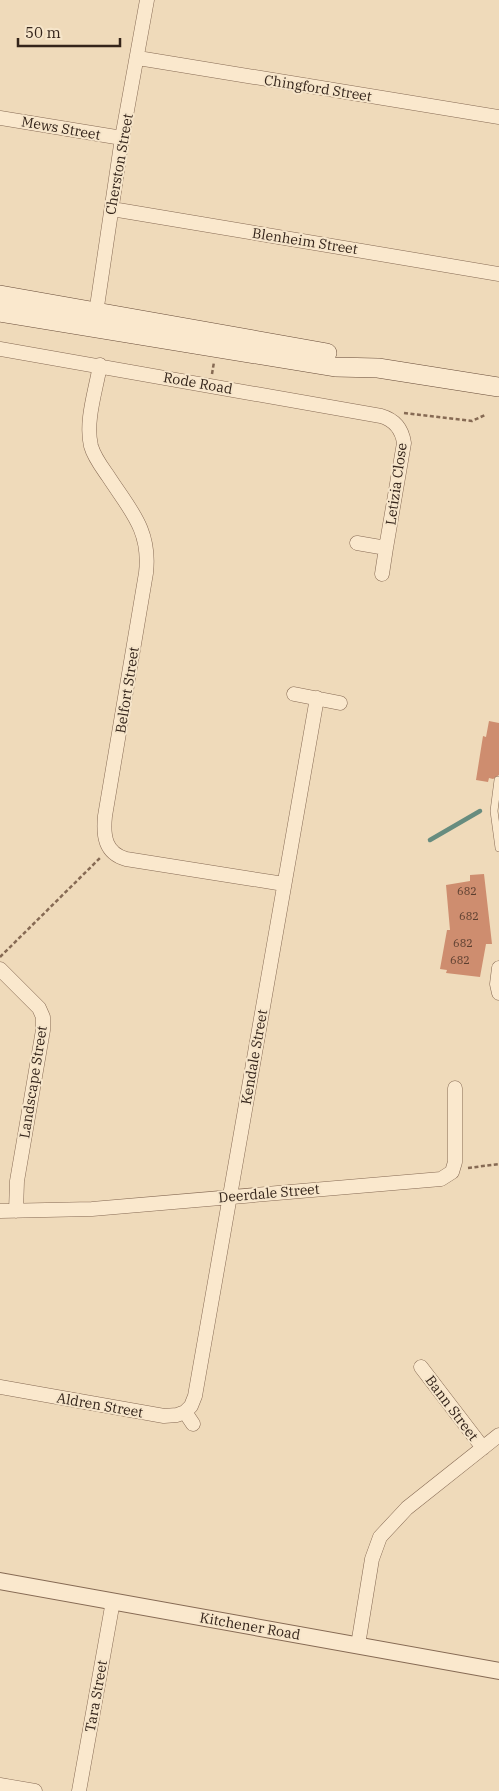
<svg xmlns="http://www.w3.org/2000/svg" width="499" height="1791" font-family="'IBM Plex Serif',serif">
<rect width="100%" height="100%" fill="#efdaba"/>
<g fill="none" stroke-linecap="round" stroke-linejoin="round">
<path stroke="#678c7f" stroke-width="4.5" d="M430,840L480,811"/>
</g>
<path fill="#ce8d6f" d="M489,721L499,723V775L493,779L489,778L488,782L476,780L483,736L486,737Z
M484,874L492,944H486L480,977L446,973L447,970L440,969L447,930H450L446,885L470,881V875Z"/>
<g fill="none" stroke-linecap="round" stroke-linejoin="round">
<defs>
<path id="service" d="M498,780L494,811L499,848"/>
<path id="minor" d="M138,58L499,117
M0,118L122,138
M112,209L499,274
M95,320L122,138L147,0
M0,349L381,416C395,420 402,429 404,443L386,548
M100,365C96,390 85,421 91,446C94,457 101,466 108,476C130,510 151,530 146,573L105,816C103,836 105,853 126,859L284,884
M357,543L386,548L382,574
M294,694L340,703
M499,968L497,984L499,993
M0,969L39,1008L43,1017V1030L17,1181L16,1211
M0,1211L92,1209L441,1179L452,1172L455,1162V1088
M421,1367L483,1448
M0,1387L164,1416L177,1415L185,1412L193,1424
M185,1412L191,1406L195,1396L317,698
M358,1645L372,1559L380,1537L407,1508L499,1435
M0,1785L35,1791
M79,1791L113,1601"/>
<path id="tertiary" d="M0,1581L499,1671"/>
<path id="secondary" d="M0,295L327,353
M0,312L335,367L378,368L499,387"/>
</defs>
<use href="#service" stroke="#866a54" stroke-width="8"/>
<use href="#minor" stroke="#866a54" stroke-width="15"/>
<use href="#tertiary" stroke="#866a54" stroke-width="18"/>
<use href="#secondary" stroke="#674b38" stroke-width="20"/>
<path stroke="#866a54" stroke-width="2.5" stroke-dasharray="4 2.5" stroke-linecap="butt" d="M212,374L214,362
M404,413L472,421L485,415
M0,957L101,857
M468,1168L499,1164"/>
<use href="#service" stroke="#fae8cd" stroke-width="7"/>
<use href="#minor" stroke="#fae8cd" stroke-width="14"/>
<use href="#tertiary" stroke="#fae8cd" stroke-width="16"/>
<use href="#secondary" stroke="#fae8cd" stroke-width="19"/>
</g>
<g text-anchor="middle" stroke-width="4" stroke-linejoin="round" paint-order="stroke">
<g font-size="11" fill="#5a3e2f">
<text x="467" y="895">682</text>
<text x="469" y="920">682</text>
<text x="463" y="947">682</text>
<text x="460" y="964">682</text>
</g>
<g font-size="14" fill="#34241a" stroke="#f6e5ca">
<text transform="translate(318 88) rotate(9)" y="5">Chingford Street</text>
<text transform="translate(61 128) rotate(10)" y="5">Mews Street</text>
<text transform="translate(119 164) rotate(-80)" y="5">Cherston Street</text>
<text transform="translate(305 241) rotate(9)" y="5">Blenheim Street</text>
<text transform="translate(198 383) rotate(10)" y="5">Rode Road</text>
<text transform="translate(396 484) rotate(-82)" y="5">Letizia Close</text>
<text transform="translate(127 690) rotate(-81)" y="5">Belfort Street</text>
<text transform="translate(254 1057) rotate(-80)" y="5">Kendale Street</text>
<text transform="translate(33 1082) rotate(-81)" y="5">Landscape Street</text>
<text transform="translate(269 1193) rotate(-5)" y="5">Deerdale Street</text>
<text transform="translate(100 1405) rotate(10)" y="5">Aldren Street</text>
<text transform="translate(452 1408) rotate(53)" y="5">Bann Street</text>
<text transform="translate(250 1626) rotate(10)" y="5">Kitchener Road</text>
<text transform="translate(96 1696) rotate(-80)" y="5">Tara Street</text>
</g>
</g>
<path d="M18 38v8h102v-8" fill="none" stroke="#34241a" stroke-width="2.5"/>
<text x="25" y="38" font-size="15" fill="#34241a" stroke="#f6e5ca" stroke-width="4" paint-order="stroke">50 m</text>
</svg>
